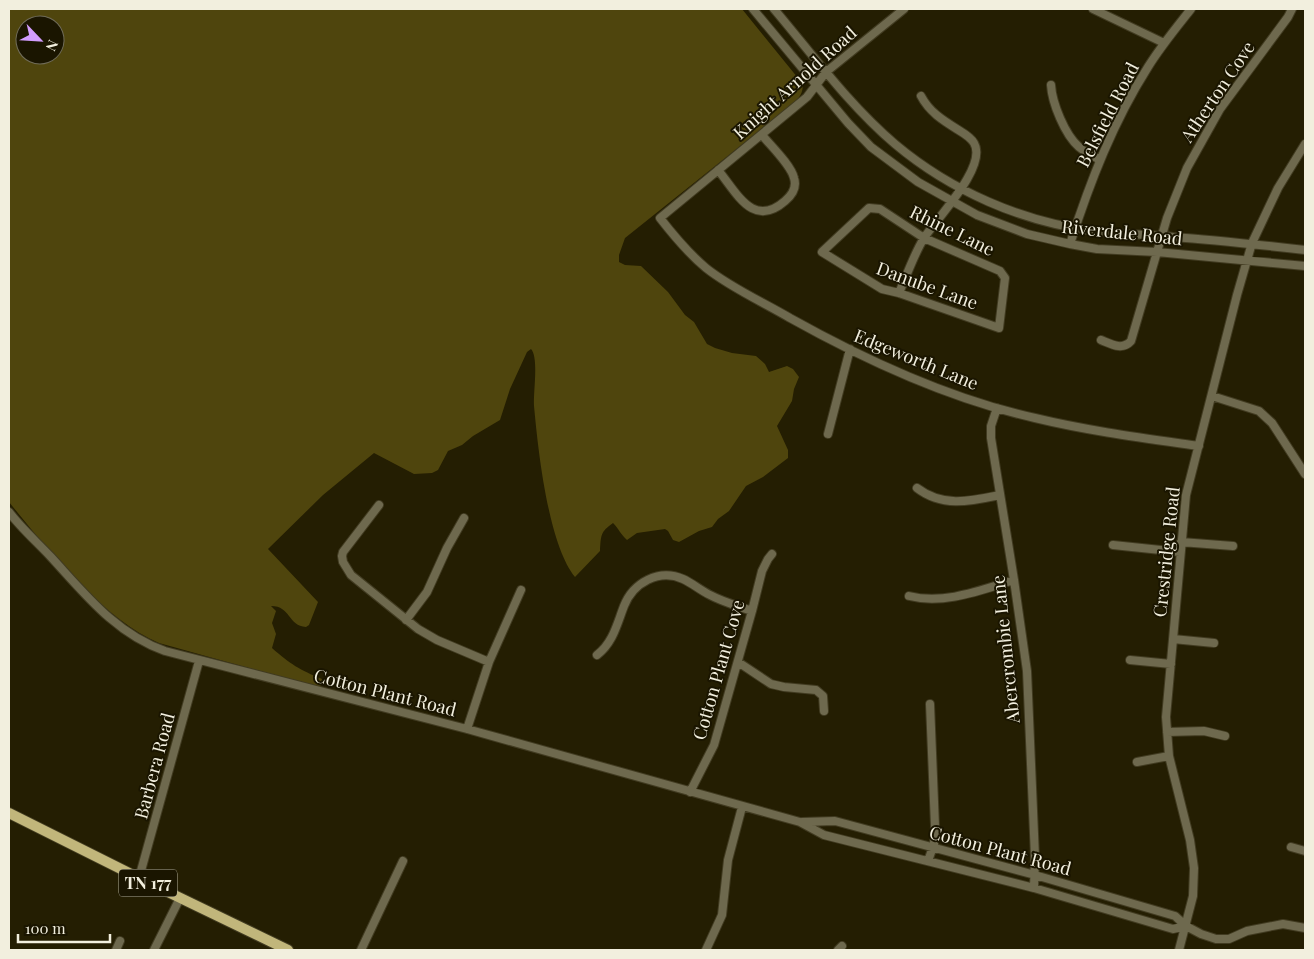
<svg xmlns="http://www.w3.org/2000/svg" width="1314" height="959" font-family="'Playfair Display',serif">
<rect width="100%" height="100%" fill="#241e02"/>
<path fill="#4f450d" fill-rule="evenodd" d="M9,9H742L802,83C807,98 782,114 771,122H768L759,131L625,238L619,255V262L625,265L641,266L668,292L685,315L694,322L707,344L715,348L732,353L756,356L765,364L769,372L787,366L793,369L799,377L794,389L792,401L777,426L788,450V458L763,477L746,486L729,511L718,519L712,527L699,531L679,542L673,540L668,531L665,529L637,533L627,540C621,535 619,529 613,523C600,532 601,536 600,551L575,577C548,544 538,449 534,406C533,392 539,358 531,349L527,352L510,389L500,420L473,436L462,445L448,451L438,470L432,473L414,474L374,453L323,495L268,549L318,602L309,625L306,627C288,626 291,606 271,606L276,611L272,623L276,634L272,648C290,664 300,670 322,679L320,688L159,643C104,620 46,548 9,502ZM25,25H55V55H25Z"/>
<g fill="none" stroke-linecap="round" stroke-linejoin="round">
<defs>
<path id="minor" d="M753,9L848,123L871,147L918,182L977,215L1027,234L1070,244L1097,249L1157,252L1305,266
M774,9C813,55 849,105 895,144C951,191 1022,222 1094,231C1120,235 1147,234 1173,237C1217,240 1261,245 1305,250
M904,9L826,72L807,97L660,218C674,236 688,253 706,268C731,288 763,302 790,318C867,361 949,399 1035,418C1089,431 1143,438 1199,446
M1093,9L1164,43
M1051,85C1052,103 1065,135 1079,147C1085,152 1093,156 1100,160
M718,170C737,193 753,229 785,201C792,195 797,187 794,178C791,165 771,146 762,135
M869,208L880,209L924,238L1000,271L1005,278L999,328L899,293L882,289L822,252Z
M1070,244C1090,182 1113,122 1148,67C1161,46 1176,28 1191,9
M899,293C907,275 914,254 924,238C937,218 988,166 974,143C971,138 965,134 960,131C944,121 930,113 921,96
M1101,340C1111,344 1122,351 1131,341L1167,218L1187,168L1220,109L1288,17L1292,9
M1212,396L1259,411L1272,423L1305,474
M997,408L991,426V438L1014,580L1027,671L1035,857L1034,888
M828,434L850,349
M917,488C943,508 971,501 1000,495
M379,505L343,552L342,556L343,562L351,575L418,629L437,640L489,662
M9,512C21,528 37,542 51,557C85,594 116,634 165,651L467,729L800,822L824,835L1034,888L1173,929L1186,926
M1181,542L1233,546
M1113,545L1180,552
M909,596C944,605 981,590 1014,580
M406,620L427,592L447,548L464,518
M1173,639L1214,643
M597,655C613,643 617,624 624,606C633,583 659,568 683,579C692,583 700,590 710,595C723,602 738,606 752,611
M1130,660L1171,664
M738,662L771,684L784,687L816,690L823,696L824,711
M467,729L489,662L521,590
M1167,732L1204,731L1225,736
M1137,762L1169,756
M690,792L714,745L752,611L762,571L768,559L772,554
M802,822L835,821L1035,875L1175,916L1186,926L1201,934L1216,939H1229L1247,931L1283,924L1305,928
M1291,847L1305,851
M928,861L934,844L935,826L930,704
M139,878L199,661
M116,950L120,941
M154,950L180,898
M361,950L403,861
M706,950L722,915L728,860L742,807
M838,950L842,946
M1179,950L1193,896L1194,868L1190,840L1169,756L1166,717L1186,495L1237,295L1252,243L1278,188L1305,144"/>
<path id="major" d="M9,813L139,878L288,950"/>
</defs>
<use href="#minor" stroke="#413b21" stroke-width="10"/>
<use href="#major" stroke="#413b21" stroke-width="12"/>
<use href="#minor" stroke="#6e694e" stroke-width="8"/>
<use href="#major" stroke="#c1b67b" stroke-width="10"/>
</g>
<g text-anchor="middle" stroke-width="4" stroke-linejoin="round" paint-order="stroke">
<rect fill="#1a1500" stroke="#b1ae9b" stroke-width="1" x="119" y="869.5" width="58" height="27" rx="4"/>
<g font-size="16" font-weight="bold" fill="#f2efde">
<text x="148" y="889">TN 177</text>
</g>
<g font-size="18" fill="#f2efde" stroke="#1a1500">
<text transform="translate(795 83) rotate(-42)" y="6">Knight Arnold Road</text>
<text transform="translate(1218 92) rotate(-56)" y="6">Atherton Cove</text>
<text transform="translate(1108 115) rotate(-63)" y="6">Belsfield Road</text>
<text transform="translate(952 231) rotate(26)" y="6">Rhine Lane</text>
<text transform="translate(1122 233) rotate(6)" y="6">Riverdale Road</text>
<text transform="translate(927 286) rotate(20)" y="6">Danube Lane</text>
<text transform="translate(916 360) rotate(22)" y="6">Edgeworth Lane</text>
<text transform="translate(1167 552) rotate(-84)" y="6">Crestridge Road</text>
<text transform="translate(1006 649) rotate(-96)" y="6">Abercrombie Lane</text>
<text transform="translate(719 670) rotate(-74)" y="6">Cotton Plant Cove</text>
<text transform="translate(385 693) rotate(14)" y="6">Cotton Plant Road</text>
<text transform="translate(155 766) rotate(-75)" y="6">Barbera Road</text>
<text transform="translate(1000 851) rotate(15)" y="6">Cotton Plant Road</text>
</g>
</g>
<rect width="1314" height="959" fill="none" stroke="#f2efde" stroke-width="20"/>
<g transform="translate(40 40) rotate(115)"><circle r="24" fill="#1a1500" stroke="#706c59"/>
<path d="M0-4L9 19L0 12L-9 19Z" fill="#d29dfd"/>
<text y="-8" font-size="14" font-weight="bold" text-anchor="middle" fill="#f2efde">N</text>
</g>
<path d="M18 934v8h92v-8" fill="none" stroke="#f2efde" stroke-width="2.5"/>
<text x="25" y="934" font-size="15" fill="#f2efde" stroke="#1a1500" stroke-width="4" paint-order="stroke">100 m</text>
</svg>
